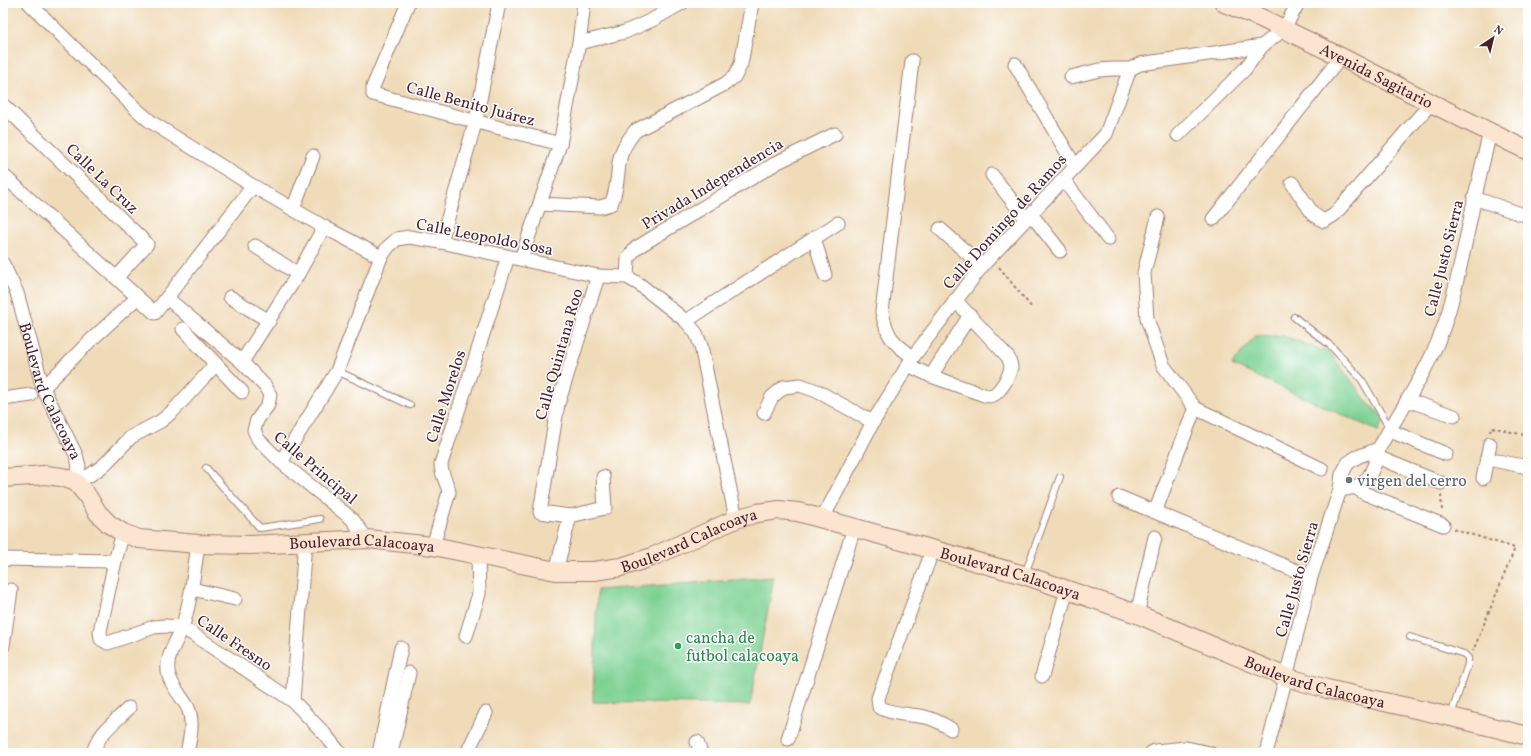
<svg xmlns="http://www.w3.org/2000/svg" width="1531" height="756" font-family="Vollkorn,serif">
<rect width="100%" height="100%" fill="#fff"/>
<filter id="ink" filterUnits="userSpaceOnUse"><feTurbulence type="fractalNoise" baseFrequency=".025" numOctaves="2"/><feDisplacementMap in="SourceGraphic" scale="8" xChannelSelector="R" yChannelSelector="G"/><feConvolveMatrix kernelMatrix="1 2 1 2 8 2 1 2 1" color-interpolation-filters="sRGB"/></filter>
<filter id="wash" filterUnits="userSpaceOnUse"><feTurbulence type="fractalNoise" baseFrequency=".012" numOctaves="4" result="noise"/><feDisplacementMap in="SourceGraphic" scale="16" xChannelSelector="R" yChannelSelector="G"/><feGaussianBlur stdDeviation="0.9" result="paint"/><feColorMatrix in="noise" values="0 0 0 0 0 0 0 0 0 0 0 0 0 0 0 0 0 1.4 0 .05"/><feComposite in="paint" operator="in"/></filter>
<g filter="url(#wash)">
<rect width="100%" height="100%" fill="#f0dbb9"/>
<path fill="#7dd193" stroke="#64785f" d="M1255,336H1284L1330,353L1369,404L1385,419L1378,431L1232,365Z
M774,577L750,705L593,702L597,590Z"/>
</g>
<g filter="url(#ink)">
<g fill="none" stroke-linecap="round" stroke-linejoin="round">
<defs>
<path id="lane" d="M1294,317L1331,346L1362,380L1390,429
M337,371L410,405
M206,468L260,528L320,519
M1025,574L1060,477
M1410,637L1464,654L1468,658V664L1451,715"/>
<g id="street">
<path d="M29,3L136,109L151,122L253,186L324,227L381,257"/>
<path d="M408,3L373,87V94L560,144"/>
<path d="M579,43L625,32L652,20L682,3"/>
<path d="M912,61L882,312C887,337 892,342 913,357"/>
<path d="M1015,64L1075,166"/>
<path d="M1071,77L1099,70L1113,69H1130L1140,64L1262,46"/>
<path d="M3,105L147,244L117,277"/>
<path d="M1178,135L1245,69L1262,46L1284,29L1298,3"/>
<path d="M3,175L155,313L253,186"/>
<path d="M992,175L1026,219"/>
<path d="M1063,179L1108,239"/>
<path d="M1292,183L1313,214L1324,221L1334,215L1431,103"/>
<path d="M1474,198L1521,214"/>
<path d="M540,204L600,207L611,204C618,190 617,174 620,158C622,148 629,139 635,131L725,84L735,76L741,64L752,3"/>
<path d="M293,209L313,156"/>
<path d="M1031,214L1060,251"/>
<path d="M1158,217L1144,273L1147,319L1163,365L1195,408L1322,469"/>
<path d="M1213,219L1341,57"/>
<path d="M940,229L982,266"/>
<path d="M814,238L825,275"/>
<path d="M441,242L476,120L499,3"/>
<path d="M255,246L298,274"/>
<path d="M521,259L560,144L579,43L584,3"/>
<path id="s1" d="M3,264L17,293L43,388L76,455L79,466L76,482"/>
<path d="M598,276L558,404L540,512L570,516L605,508L603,477"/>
<path d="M627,277L628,258L636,248L778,162L835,134"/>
<path d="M230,297L269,321"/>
<path d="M167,298L242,362L265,386L270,395L268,405L257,420L254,430L258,439L281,462L352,519L367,539"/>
<path d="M686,321L838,223"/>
<path d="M183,329L242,392"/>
<path d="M242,362L298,274L324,227"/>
<path d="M908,365L931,376L984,395C987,396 990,396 993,395C1001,391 1010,375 1011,367C1011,363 1009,360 1008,357L955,300"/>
<path d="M931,376L970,315"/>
<path d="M43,388L90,341L137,298"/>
<path d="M3,399L31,395"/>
<path d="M1407,400L1454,416"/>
<path d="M764,413L772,397L784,387L800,385L817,391L873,422"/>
<path d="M1390,429L1393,432L1446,454"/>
<path d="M1377,457L1441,483"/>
<path d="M1487,459L1528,467"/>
<path d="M281,462L337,371L381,257L388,247L397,239L409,237L441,242L598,276L627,277L639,284L686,321L696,333L701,346L736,519"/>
<path d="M1483,478L1490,444"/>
<path d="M76,482L90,475L103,466L131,437L161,421L173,411L216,364"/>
<path d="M1356,488L1364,493L1443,525"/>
<path d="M1340,490C1363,487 1370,481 1377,457C1378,451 1379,447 1383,441C1405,403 1431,365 1445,323C1457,287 1464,249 1472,211C1477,185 1484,158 1490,132"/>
<path d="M1119,497L1311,577"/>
<path d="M1155,512L1195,408"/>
<path d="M823,518L873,422L913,357L982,266L1106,134L1130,69"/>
<path d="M123,533L115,561L100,631L101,639L108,643L154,627L165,626L182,627L293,701L323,732L340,753"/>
<path d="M433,546L449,492C447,482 441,475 441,464L508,257"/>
<path d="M933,549L878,698L879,707C893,715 910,714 925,717C935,719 943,724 951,729"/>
<path d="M3,559L115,561"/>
<path d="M556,571L570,516"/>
<path d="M192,589L235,599"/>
<path d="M1137,614L1155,537"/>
<path d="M466,636L479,594L478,556"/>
<path d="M3,646L11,590"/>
<path d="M1042,676L1067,590"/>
<path d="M293,701L305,542"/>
<path d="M788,739L854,528"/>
<path d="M697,742L701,753"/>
<path d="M93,753C98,733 115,722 129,708"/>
<path d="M187,753C190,739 194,722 188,708C182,696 169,684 168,671C166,656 177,641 182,628C191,601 194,572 198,544"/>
<path d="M379,753L401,648"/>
<path d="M391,753L409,673"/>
<path d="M467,753L486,713"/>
<path d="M1151,753L1155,751L1186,748L1210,753"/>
<path d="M1266,753L1286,677L1311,577L1340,490L1342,474L1348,463L1357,457L1378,449"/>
</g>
<g id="secondary">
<path id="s2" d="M1224,3L1261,18L1341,57L1431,103L1528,151"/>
<path id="s3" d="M3,478L45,475L62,477L76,482L86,494L98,513L109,524L123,533L139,539L198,544L251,545L367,539L433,546L556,571H594L621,567L652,557L736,519L757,513L779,510L798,512L1024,575L1137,614L1286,677L1327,689L1451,717L1528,736"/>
</g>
</defs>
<use href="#lane" stroke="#9d7d72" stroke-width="8"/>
<use href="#street" stroke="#9d7d72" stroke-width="15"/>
<use href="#secondary" stroke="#9d7d72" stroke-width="20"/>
<path stroke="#9d7d72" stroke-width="2" stroke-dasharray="3 3" stroke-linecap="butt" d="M999,267L1032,308
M1490,432L1491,427L1528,436
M1441,495L1442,511
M1454,529L1515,548L1473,651"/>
<use href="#lane" stroke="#fff" stroke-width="6"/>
<use href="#street" stroke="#fff" stroke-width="13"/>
<use href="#secondary" stroke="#fce5d0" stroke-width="18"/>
</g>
</g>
<circle fill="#6b7280" stroke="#fff" stroke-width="1.5" cx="1349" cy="480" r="4"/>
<circle fill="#2e9e5b" stroke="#fff" stroke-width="1.5" cx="678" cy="646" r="4"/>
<g text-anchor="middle" stroke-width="3" stroke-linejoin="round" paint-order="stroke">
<g font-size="16" fill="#4a1f2b" stroke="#fff">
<text dy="6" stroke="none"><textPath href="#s2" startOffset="169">Avenida Sagitario</textPath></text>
<text transform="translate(471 103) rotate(15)" y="6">Calle Benito Juárez</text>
<text transform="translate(103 178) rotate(44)" y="6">Calle La Cruz</text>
<text transform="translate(712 183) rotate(-31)" y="6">Privada Independencia</text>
<text transform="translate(1004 221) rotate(-48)" y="6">Calle Domingo de Ramos</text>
<text transform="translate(485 236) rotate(11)" y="6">Calle Leopoldo Sosa</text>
<text transform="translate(1443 258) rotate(-76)" y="6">Calle Justo Sierra</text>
<text transform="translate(558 354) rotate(-74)" y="6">Calle Quintana Roo</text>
<text dy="6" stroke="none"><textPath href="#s1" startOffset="136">Boulevard Calacoaya</textPath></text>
<text transform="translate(445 396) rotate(-72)" y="6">Calle Morelos</text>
<text transform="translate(316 467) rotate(40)" y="6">Calle Principal</text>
<text dy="6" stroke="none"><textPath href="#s3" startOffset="720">Boulevard Calacoaya</textPath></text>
<text dy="6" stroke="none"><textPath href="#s3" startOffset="385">Boulevard Calacoaya</textPath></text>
<text dy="6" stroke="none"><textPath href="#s3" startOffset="1056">Boulevard Calacoaya</textPath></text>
<text transform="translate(1296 579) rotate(-74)" y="6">Calle Justo Sierra</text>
<text transform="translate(235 642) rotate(34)" y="6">Calle Fresno</text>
<text dy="6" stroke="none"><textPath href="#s3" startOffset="1380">Boulevard Calacoaya</textPath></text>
</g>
<g font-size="16" fill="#5b616d" stroke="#fff" text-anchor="start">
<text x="1357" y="486">virgen del cerro</text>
</g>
<g font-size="16" fill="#27864d" stroke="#fff" text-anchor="start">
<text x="686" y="643">cancha de<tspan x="686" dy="18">futbol calacoaya</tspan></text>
</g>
</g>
<rect width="1531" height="756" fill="none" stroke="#fff" stroke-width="16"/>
<g transform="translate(1493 38) rotate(35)" stroke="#ffffff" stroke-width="3" paint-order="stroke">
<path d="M0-3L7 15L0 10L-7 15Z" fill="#4a1f2b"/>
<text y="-6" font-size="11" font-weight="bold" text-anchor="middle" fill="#4a1f2b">N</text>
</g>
</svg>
